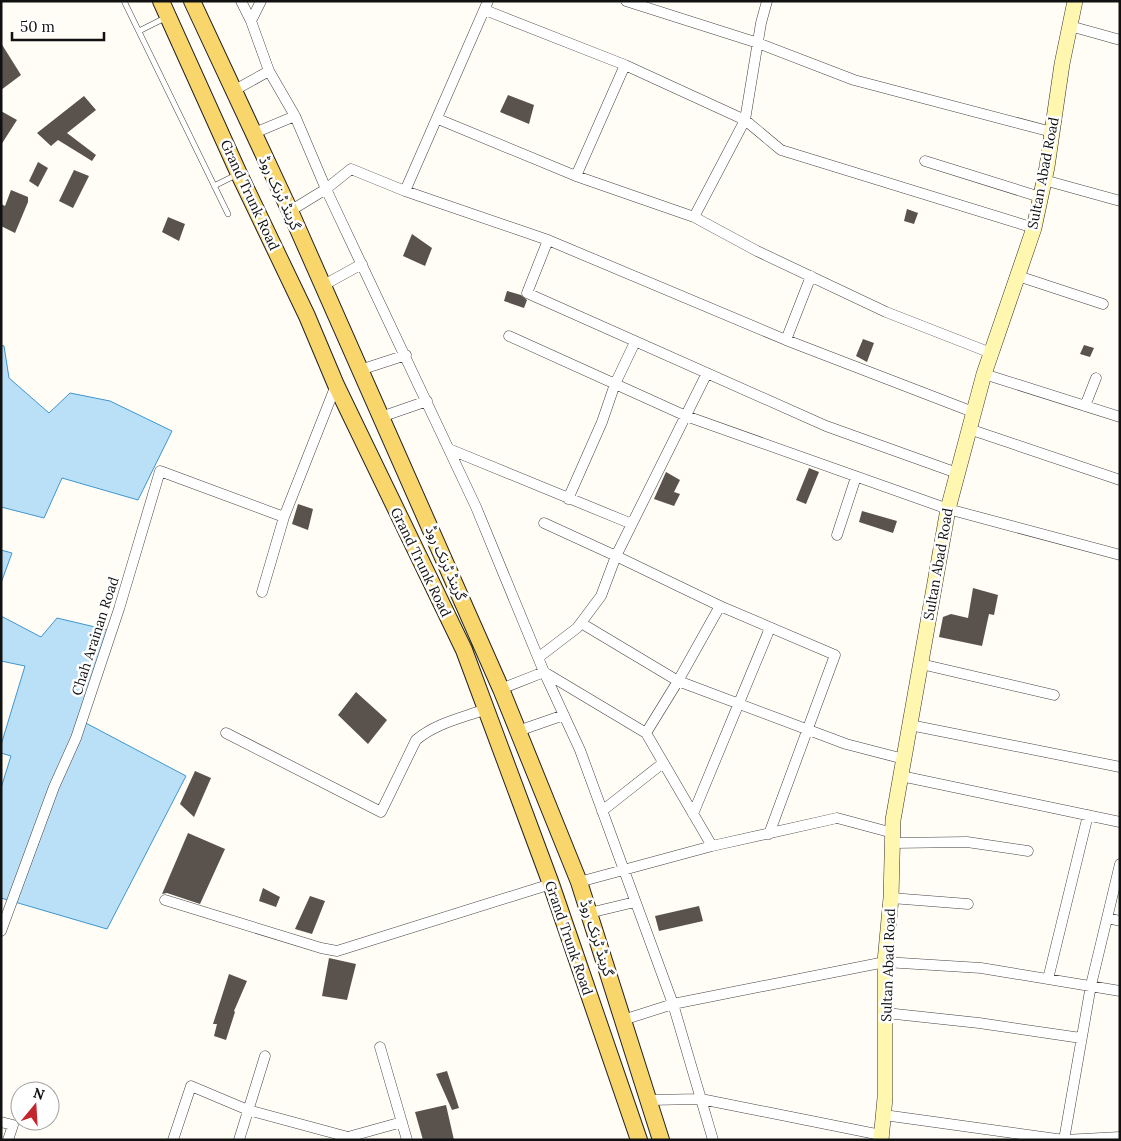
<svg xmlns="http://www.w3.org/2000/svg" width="1121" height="1141" font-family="Lora,'Noto Sans Arabic',serif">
<rect width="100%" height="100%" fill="#fffdf5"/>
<path fill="#b9e0f7" stroke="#3f96cf" d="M1,345L4,346L9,378L49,413L70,393L110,401L172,431L138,500L62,478L44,518L1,507Z
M1,550L12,553L1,583Z
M1,616L41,637L57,618L112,631L82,721L186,776L107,929L1,898V788L11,756L1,753V745L25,666L1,661Z"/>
<path fill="#5a524d" d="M1,43L21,75L1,90Z
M508,95L534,105L529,124L500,112Z
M84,96L96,110L67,133L96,155L92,161L58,140L51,146L37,133Z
M1,111L17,120L1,145Z
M38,162L48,168L38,187L29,181Z
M74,170L89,176L73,208L59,201Z
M11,190L28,197V202L15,233L1,226V204L5,206Z
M907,209L918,213L914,224L904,221Z
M168,217L185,224L179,241L162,232Z
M412,234L432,248L425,266L403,256Z
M507,291L521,295L527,300L524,308L504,301Z
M863,339L874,343L867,362L856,356Z
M1084,345L1094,348L1090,357L1080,354Z
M809,468L819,472L806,504L796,500Z
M666,472L680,480L674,492L680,494L674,506L654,499Z
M298,504L313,509L308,530L292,524Z
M862,511L897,521L893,533L859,522Z
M973,588L998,595L994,615L989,614L982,646L939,637L943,617L951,614L968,618Z
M356,692L387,720L368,744L338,715Z
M195,771L211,778L194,817L180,804Z
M188,833L225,849L200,904L167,893L162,894Z
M263,888L280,897L276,907L259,901Z
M310,896L325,901L312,934L295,929Z
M699,906L703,921L659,931L655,916Z
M329,958L356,964L347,1000L322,996Z
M229,974L247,981L234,1011L235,1012L226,1040L214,1036L217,1024H213Z
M447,1071L459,1108L452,1110L436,1074Z
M446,1105L454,1140H423L415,1112Z"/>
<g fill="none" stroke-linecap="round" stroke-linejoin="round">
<defs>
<path id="lane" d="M124,1L228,214
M139,31L165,18
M214,186L236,175"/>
<path id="street" d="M241,1L251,21L269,71L295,116L326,189L476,507L544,672L580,750L673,1004L713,1140
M626,1L758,43L854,80L1052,132
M485,10L625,65L745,120L781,150L1034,228
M251,21L261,1
M1070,26L1120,40
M233,91L269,71
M438,119L576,176L625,65
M252,134L295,116
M925,161L1040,197
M576,176L694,217L745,120L761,23L767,1
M1044,180L1120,201
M405,191L548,240L527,293L826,426L957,473
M290,211L326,189L351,169L405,191L488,1
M694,217L757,251L886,312L991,353
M548,240L786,340L973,412
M1018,276L1103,304
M322,286L362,264
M509,336L686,416L948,509L1120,555
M786,340L811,276
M360,370L406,355
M984,374L1120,417
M1085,406L1096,378
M381,417L427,401
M969,429L1120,480
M449,449L632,524
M568,499L602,422L615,384L635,342
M544,523L616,556L707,373
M837,535L856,477
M262,592L284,517L336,385
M720,606L835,655L769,834
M581,623L678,681L646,733
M539,657L577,628L601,596L616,556L720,606L678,681L846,744L904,759
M921,664L1054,695
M501,689L544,672L646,733L712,846L579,882
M910,725L1120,767
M518,731L564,715
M226,733L381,812L416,740C436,723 462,718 486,709
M901,776L1120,822
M602,811L663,763
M693,814L770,628
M893,843L967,842L1028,851
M712,846L837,818L893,833
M1120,864L1091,985L1064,1140L1120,1137
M891,898L968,904
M165,900L321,948L337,951L551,884
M589,913L635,902
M1107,918L1120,921
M1,931L54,787L76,738L119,609L160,471L284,517
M1048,979L1088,815
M886,1013L979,1023L1081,1038
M623,1020L673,1004L885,962L981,968L1120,991
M380,1047L407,1140
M648,1100L701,1099L881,1135
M884,1115L1064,1140
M1,1122L13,1125L8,1140
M173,1140L191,1086L248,1110L348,1137L402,1122
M239,1140L265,1056"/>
<path id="secondary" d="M881,1140L885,1098V962L891,898L893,820L948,509L984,374L1034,228L1047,167L1062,64L1075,1"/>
<path id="primary" d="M161,1L239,174L307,316L336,385L464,650L551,884L639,1140
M192,1L290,211L501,689L579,882L661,1140"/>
</defs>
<use href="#lane" stroke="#444" stroke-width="6"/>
<use href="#street" stroke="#444" stroke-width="11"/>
<use href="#secondary" stroke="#333" stroke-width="16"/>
<use href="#primary" stroke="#222" stroke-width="18"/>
<use href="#lane" stroke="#fff" stroke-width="5"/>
<use href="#street" stroke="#fff" stroke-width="10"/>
<use href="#secondary" stroke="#fff6b0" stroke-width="15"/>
<use href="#primary" stroke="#f9d66b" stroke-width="16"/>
</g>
<g text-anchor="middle" stroke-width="5" stroke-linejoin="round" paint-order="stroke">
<g font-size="14" fill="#111" stroke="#fff">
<text transform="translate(1043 173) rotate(-79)" y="5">Sultan Abad Road</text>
<text transform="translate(280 193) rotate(65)" y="5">گرینڈ ٹرنک روڈ</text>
<text transform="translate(250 195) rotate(65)" y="5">Grand Trunk Road</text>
<text transform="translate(421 562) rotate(64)" y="5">Grand Trunk Road</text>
<text transform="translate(446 563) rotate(66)" y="5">گرینڈ ٹرنک روڈ</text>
<text transform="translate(938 564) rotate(-80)" y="5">Sultan Abad Road</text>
<text transform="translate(95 636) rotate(-72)" y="5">Chah Arainan Road</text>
<text transform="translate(569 938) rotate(71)" y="5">Grand Trunk Road</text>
<text transform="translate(597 938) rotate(72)" y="5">گرینڈ ٹرنک روڈ</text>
<text transform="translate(888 965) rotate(-88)" y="5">Sultan Abad Road</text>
</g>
</g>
<rect width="1121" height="1141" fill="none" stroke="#111111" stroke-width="5"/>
<g transform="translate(35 1106) rotate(18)"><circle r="24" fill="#ffffff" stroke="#a0a0a0"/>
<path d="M0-4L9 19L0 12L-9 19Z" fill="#c4262e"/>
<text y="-8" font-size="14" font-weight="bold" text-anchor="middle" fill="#111111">N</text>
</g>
<path d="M12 32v8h92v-8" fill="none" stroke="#111111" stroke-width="2.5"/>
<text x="20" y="32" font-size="15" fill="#111111" stroke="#ffffff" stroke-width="4" paint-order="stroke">50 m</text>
</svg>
